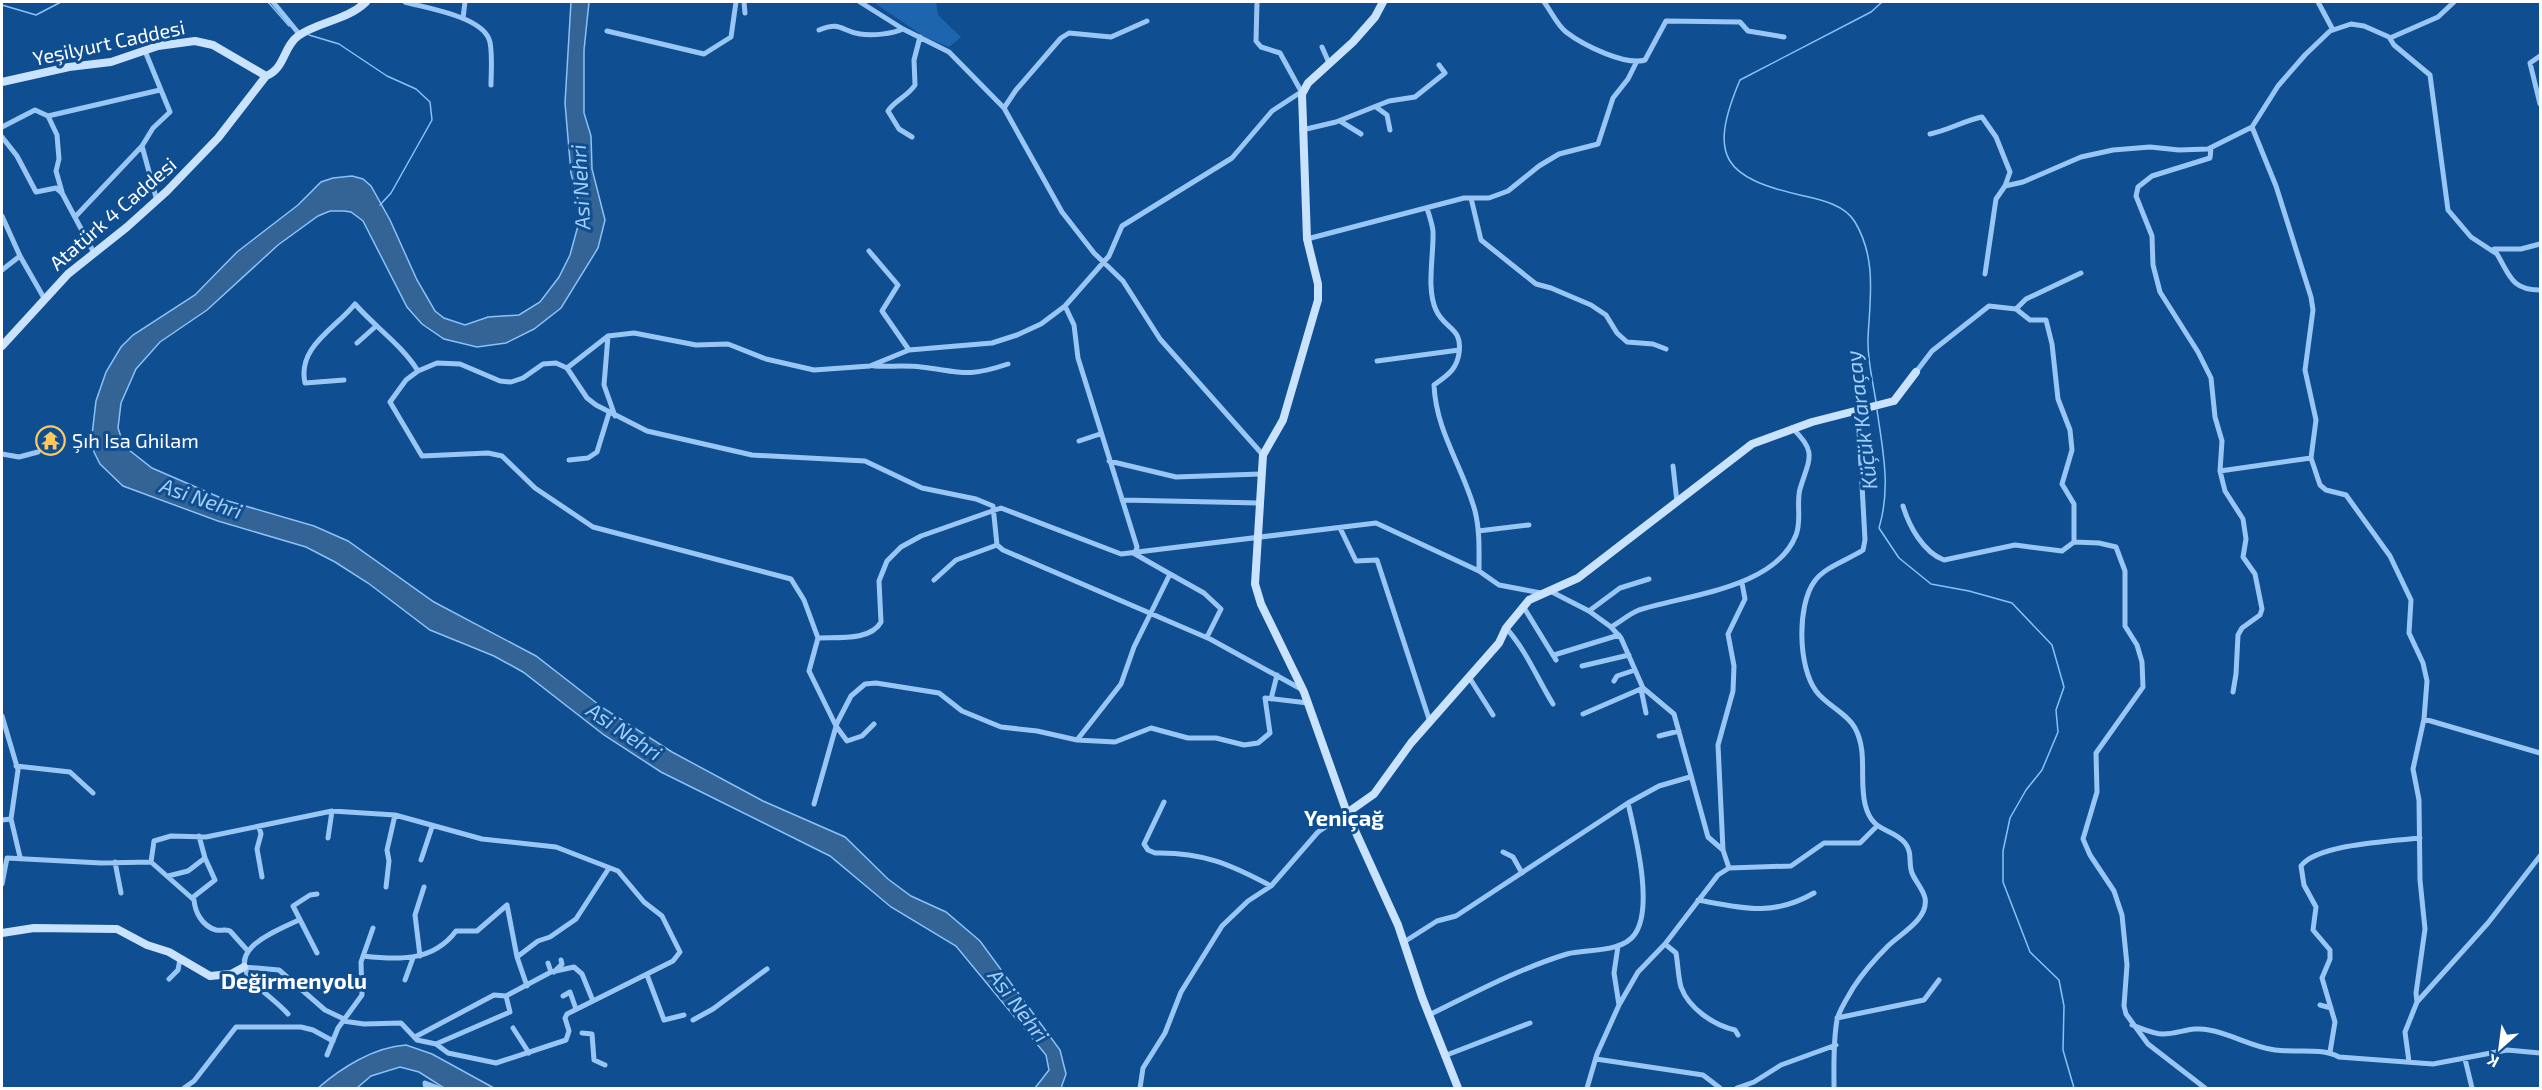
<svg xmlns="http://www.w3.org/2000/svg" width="2542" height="1090" font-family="'Exo 2',sans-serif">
<rect width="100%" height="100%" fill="#0f4e91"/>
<path fill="#1d66af" d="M873,2H936L938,15L961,37L949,47L925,37Z"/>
<path fill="#346395" stroke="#8ac2f8" stroke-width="1.5" d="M571,2H589L584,50V113L591,136L592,169L605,220L598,248L561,308L534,329L506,343L477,347L444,339L422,324L407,307L363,221L351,212L344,211H330L318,216L278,245L207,310L160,342L136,369L121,403L118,428L124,446L152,468L228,501L314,526L348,541L434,602L536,656L603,708L672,752L763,801L845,837L888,879L911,896L946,912L980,941L1060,1050L1066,1074L1061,1088H1035L1049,1070L1046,1055L956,946L891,907L830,856L661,772L604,735L523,672L494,656L430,630L368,583L335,562L306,547L218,521L123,486L100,464L94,452L92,435L96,401L106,372L121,347L133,335L195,295L237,252L298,205L321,182L333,178L352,176L363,179L371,186L390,220L417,280L435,311L444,318L465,325L488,317L519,315L540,302L559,277L570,255L579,222L580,208L571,173L565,103Z
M406,1045L432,1054L494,1088H444L419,1072L400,1067L371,1076L357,1088H318C341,1068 374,1047 406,1045Z"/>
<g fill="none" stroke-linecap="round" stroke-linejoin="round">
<path stroke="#8ac2f8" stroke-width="1.5" d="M268,2L289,26
M2,5L36,15L61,2
M309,35L339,44L387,76L416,89L430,102L432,120L391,193L380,205
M1876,402C1873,382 1867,359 1868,338C1870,298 1877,259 1855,222C1845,205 1822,200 1804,196C1724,178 1707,158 1740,80L1871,12L1882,2
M1877,410C1883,451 1891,488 1879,528L1899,558L1931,584L1969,591L2012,603L2052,645L2064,687L2056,710L2058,732L2042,770L2026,790L2010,818L2003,851V882L2030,952L2059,980L2064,1006L2063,1050L2074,1088"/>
<path stroke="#99c6f4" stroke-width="5" d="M273,2L300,35
M405,2C426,8 480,16 489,39C493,48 491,74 491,85
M744,2L745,13
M860,2L903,29L949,52L1004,108L1062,212L1094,253L1123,281L1160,339L1263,455
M1257,2L1256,41L1261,47L1280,53L1302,93
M1544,2C1551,11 1557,25 1566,32C1583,45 1625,66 1645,60L1666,21L1740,22L1748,31L1784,37
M2318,2L2333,30
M463,18L465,2
M819,30C842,21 840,31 860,34C872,36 892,34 903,29
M607,31L704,54L731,37L736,2
M2390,38L2438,17L2454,2
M1322,47L1329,63
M145,51L170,112L153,128L142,146L157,201
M2540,56L2530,63L2540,104
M1376,107L1387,115L1390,130
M1004,108L1016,90L1061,38L1069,33L1111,37L1147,21
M48,116L57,135L59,159L56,171L62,192
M1340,121L1361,134
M2,127L35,110L48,116L160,90
M2252,127L2276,186L2311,297L2313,310L2305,370L2316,420L2311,458L2320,485L2326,490L2346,495L2390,556L2411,600L2409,633L2423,663L2427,681L2424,719L2413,769L2419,800L2420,880L2425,929L2416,993L2417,1002L2405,1032L2409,1062
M1302,130L1336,122L1389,101L1415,97L1445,73L1439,65
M1930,134C1949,130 1963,121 1982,117L1996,137L2010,172L2005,186L1996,199L1985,274
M2,137L17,156L36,192L56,188L62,193L94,253
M912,137L899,129L888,111C894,101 908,96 915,85L914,60L920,37
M2211,148L2210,158L2152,176L2138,187L2136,196L2152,236L2153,265L2160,292L2198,352L2211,378L2215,417L2222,441L2220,471L2225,491L2243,519L2246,539L2243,557L2255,574L2262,609L2260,615L2242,628L2238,635L2236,674L2233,692
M2005,186L2023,182L2081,157L2113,150L2150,147L2179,150L2208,149L2252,127L2278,86L2305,55L2330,31L2351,24L2364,26L2389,37L2394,45L2430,75L2448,210L2471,237L2497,254
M1471,198L1481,240L1536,284L1551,288L1591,305L1606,315L1617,333L1627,342L1653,344L1666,349
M1427,208C1429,215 1432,223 1433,231C1434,255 1426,288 1436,310C1444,329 1463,327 1459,353C1457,370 1446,376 1434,385C1436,432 1463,467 1475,511C1480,531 1479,551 1479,571
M2,216L20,256L44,298
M75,217L142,146
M1307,239L1464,198H1489L1508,191L1539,166L1559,154L1598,144L1613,98L1628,79L1636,63
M2540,244L2521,249H2494C2509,272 2509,290 2540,290
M869,251L898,285L882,311L909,350
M2,270L20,256
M2016,309L2026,299L2081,273
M608,336L604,385L615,416
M357,343L375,327
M1377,361L1459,350
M874,366C889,367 905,365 921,367C962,372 966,378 1008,364
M567,368L608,336L634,333L696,345L728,344L766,359L814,370L870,366L909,350L992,343L1017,335L1041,324L1065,306L1109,256L1122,226L1232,158L1272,111L1301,92
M344,380L305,383C297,347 335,329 355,304C375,327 402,345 418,371
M1079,441L1100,434
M2,454L19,457L38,452
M569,460L588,458L597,452L609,413
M1109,461L1176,477L1260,474
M1673,466L1677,502
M2220,471L2311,458
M1122,500L1259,503
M1903,506C1909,526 1923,552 1944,560L2015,545L2062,551L2074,542V504L2062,484L2072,450L2070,430L2058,399L2052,344L2046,320H2030L2016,309L1989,306L1932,351L1916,372
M1340,528L1356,561L1377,560L1430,722
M1478,531L1529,525
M2074,542L2099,543L2116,547L2125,571V626L2137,645L2142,662L2143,687L2096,753L2097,792L2083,839L2090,855L2114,891L2122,915L2127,965L2124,1006L2126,1014L2148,1044L2205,1088
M1170,574L1204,593L1221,609L1207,637
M934,580L956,560L997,545
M1550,591L1589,611L1611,627L1621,638L1643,688L1674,714L1708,837L1723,850L1729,868
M1523,606L1556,660
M1589,611L1620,588L1649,579
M1611,627C1620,622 1629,614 1639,610C1685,595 1775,589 1796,535C1802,520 1796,504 1800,489C1809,459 1818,452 1792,428
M1506,628C1526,650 1537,678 1553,704
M818,638C837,637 871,641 881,622L879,581L887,561L901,547L921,536L1001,508L1121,554L1376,523L1479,571L1499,585L1541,593
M1554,655L1619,635
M1582,666L1629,655
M1469,677L1493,715
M1614,681L1617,676L1635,670
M1641,689L1646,713
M1271,699L1277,675
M1583,714L1643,688
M2,716L18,770L11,819L20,857
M2424,719L2540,753
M874,724L862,736L847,741L836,726L809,671L818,638L804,600L791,579L593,527L535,488L502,456L488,453L422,456L390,402L406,380L418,371L437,363L460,364L500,381L511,382L523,378L543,364L556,363L567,368L587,398L596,405L647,431L752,455L865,461L922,488L976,499L993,506L997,545L1003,550L1210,639L1301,689
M1659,736L1679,731
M1077,740L1115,742L1151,728L1188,738H1216L1244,745L1258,743L1270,733L1265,698L1308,703
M16,766L70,772L93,793
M1164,802L1144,844L1148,850L1155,853C1202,852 1230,864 1271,886
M814,804L837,723L851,696L865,684L876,683L939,693L962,711L1001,727L1037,731L1077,740L1121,684L1134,647L1170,574L1135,554L1137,547L1078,358L1074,325L1065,306
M2,820L11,819
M259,827L261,834L257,849L262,877
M199,836L205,858
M328,838L332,811
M1723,850L1718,745L1733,691L1734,666L1728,634L1745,599L1742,583
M1503,852L1513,857L1522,873
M421,860L432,827
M115,862L121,893
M151,862L154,841L171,836L206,837L332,811L395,815L482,839L556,847L618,871L644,902L662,916L680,952L673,961L567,1014L565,1018L569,1031L566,1040L496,1063L448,1053L436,1044L417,1040L401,1023L364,1024L343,1021
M168,876L188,871L205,858L215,880L192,898
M2,884L7,858L101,863L151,862L194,900C195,912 202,926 216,930C221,931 225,929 230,931L247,950
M386,887L389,861L387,850L395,815
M1698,900C1741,908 1773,917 1814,893
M1404,942L1437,921L1456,916L1628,803L1659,786L1690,777
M1665,944L1676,953C1678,964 1678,976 1681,987C1689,1009 1714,1025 1735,1030L1738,1035
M317,953L293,906L310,895L317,894
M363,956C398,960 433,962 456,931H477L507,905L517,957
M420,956L415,915L424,887
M548,963L551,972
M244,967L279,970L325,1010L344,1019
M554,972L562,964L561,960
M647,975L664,1020L684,1015
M169,979L178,970L180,959
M405,980L413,958
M527,986L517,957L538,941L550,937L576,919L609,868
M563,996L570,992L576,1009
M2417,1002L2488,923L2540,856
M1619,1005L1638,972L1665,944L1718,875L1729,868L1791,866L1824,843H1860L1876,827
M2320,1005L2331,1008
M288,1014C278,1003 265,994 254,983C223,950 274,932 299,920
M1429,1015C1474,993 1518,969 1567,954C1587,949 1622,953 1635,934C1654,906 1635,834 1628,803
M1837,1018L1924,1000L1939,980
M693,1020L713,1009L767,969
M2132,1025C2141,1028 2153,1034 2163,1034C2179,1034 2192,1026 2209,1030C2232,1034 2252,1047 2275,1050C2295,1053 2321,1047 2339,1057L2433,1064L2507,1050L2540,1053
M513,1028L529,1053
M582,1033L592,1034L594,1060L605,1065
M415,1037L494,995L506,996L551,972L574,967L582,974L593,1001
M436,1044L510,1012L506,996
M2330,1052L2335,1022L2322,978L2330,959V950L2313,930L2316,907L2304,885L2301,866C2317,844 2393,841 2420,838
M327,1055L338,1028L362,995L361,962L373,928
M1444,1056L1530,1023
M1596,1059L1703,1075L1720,1088
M2465,1059L2472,1088
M184,1088L194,1081L236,1027H301L313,1030L333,1041
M426,1088L425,1083L438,1088
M1140,1088L1143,1068L1165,1033L1181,992L1222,926L1248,901L1271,886L1318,832L1347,813
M1587,1088L1597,1054L1619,1005L1614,973L1618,946
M1737,1088L1754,1082L1781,1065L1836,1045
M1834,1088C1834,1067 1833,1042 1837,1020C1839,1010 1848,997 1853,988C1862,974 1876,958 1888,946C1900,934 1929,919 1925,898C1923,889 1915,881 1912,873C1908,863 1913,853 1905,843C1892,827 1872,834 1865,804C1859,779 1868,752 1855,728C1847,713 1826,705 1816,691C1798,667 1797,606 1814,582C1824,567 1848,560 1863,550L1865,540L1858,411"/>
<path stroke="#c9e2fd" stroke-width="8" d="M1383,2L1375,17L1353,42L1308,83L1302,94L1307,239L1318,284V300L1283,420L1263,455L1255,584L1261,604L1304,692L1347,813L1398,925L1422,997L1458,1088
M2,82L69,67L111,62L158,46L195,41L213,45L266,76C285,69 283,47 298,36C319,21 346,21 366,2
M2,346L68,274L127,227L167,191L218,138L266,76
M1347,813L1374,794L1411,743L1499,643L1506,628L1529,600L1578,578L1752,444L1812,422L1894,401L1916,372
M2,933L34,928L117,929L147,945L169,952L210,976L231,974L244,967"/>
</g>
<defs>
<symbol id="temple-ring" viewBox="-11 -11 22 22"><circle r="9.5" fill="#0f4e91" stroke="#ffc85c" stroke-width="1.5"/><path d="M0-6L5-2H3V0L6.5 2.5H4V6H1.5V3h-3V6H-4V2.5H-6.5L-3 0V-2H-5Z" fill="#ffc85c"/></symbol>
</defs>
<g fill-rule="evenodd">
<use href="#temple-ring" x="34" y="424" width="33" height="33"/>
</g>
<g text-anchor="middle" stroke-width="6" stroke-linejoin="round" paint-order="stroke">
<g font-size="20" fill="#fff" stroke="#0f4e91">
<text transform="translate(109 43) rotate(-12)" y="7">Yeşilyurt Caddesi</text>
<text transform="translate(113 214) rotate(-41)" y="7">Atatürk 4 Caddesi</text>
</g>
<g font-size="20" fill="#fff" stroke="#0f4e91" text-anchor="start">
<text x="72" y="448">Şıh Isa Ghilam</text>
</g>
<g font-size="21" font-style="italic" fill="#a5d0fb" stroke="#0f4e91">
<text transform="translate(581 187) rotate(-93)" y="7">Asi Nehri</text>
<text transform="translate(1862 420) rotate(-97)" y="7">Küçük Karaçay</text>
<text transform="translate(201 499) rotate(19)" y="7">Asi Nehri</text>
<text transform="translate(624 732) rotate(34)" y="7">Asi Nehri</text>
<text transform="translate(1018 1006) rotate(53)" y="7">Asi Nehri</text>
</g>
<g font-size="22" font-weight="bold" fill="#fff" stroke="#0f4e91">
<text x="1344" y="826">Yeniçağ</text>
<text x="294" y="989">Değirmenyolu</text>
</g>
</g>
<rect width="2542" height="1090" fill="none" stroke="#ffffff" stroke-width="6"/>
<g transform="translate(2500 1048) rotate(208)" stroke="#0f4e91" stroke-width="4.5" paint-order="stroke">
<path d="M0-4.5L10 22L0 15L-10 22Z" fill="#ffffff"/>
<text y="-9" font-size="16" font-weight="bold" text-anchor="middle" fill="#ffffff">K</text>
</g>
</svg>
